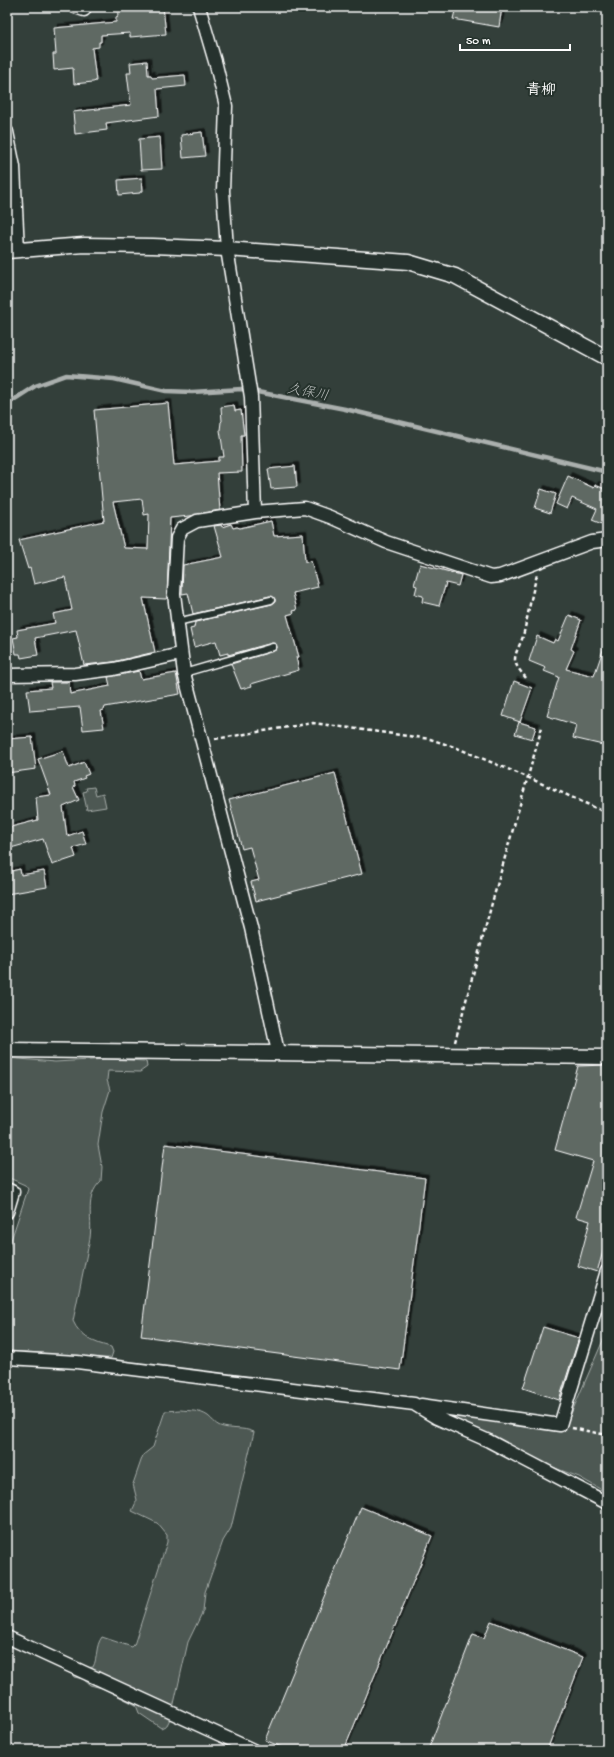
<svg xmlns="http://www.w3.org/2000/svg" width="614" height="1757" font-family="'Gochi Hand','Klee One',sans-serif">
<defs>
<filter id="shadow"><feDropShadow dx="3.5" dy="-3.5" stdDeviation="0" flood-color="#0009"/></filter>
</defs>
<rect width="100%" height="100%" fill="#333f3a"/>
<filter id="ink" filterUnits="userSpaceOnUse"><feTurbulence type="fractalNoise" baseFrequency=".025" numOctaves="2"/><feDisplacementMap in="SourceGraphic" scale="8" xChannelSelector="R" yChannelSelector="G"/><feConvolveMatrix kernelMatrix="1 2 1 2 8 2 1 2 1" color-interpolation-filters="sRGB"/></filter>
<g filter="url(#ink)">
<path fill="#4d5853" stroke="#a6aca9" d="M94,787L96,795L103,793L106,807L87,810L83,792L87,791L86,788Z
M7,1058L55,1062L107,1059L146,1061L147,1067L140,1072L108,1071L107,1080L110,1090L103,1112L98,1145L102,1167L101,1181C84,1197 93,1217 90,1238L73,1321C80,1337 94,1343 111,1347L113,1352L111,1358L76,1359L42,1353L7,1351V1252L28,1189L25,1185L7,1177Z
M607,1331V1493L579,1477L531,1459L508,1444L454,1418L450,1411L512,1413L561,1432L571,1414Z
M180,1410C190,1411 199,1410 208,1416C212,1419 215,1424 220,1426C231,1430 243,1427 254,1432L231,1528L223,1541L205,1592L203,1611L188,1642L171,1717L167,1725L161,1728L139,1713L136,1705L102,1688L90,1685L83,1679L74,1677L72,1674L73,1663L86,1668L93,1667C98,1658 95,1646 102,1637L132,1647L134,1645L167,1542V1535L157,1523L132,1511L137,1500L133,1484L143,1455L153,1447L165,1411Z"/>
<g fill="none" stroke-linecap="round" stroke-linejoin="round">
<path stroke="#abb0ae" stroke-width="4.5" d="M7,404L35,386L66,375L114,379L166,391L192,392L242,389L345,409L607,472"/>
</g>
<path fill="#5f6964" stroke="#fff" fill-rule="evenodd" filter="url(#shadow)" d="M117,7H163L166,34L130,37V33L101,35V42H99V47L92,48L96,81L93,82L74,84L73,68L54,70L53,54H56L54,28L116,22V17L118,16Z
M456,7H502L499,27L453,19Z
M147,61L148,75H151L152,78L185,75L186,86L157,89L159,116L106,123L107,130L75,134L73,112L131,105L127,73H131L130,63Z
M202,132L205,156L183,158L181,135Z
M160,137L162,169L141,170L139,139Z
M142,178L143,191L140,192V193L119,195L118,180Z
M168,403L174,465L219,461V457H224L220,430L221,422L222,421L221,407L234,405L235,411L241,410L244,435H241L242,472L217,473L220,510L190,516L170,518L167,597L166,599L143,598L155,652L113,662L84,665L76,630L35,638L38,655L21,658L20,654H16L13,638L18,637L17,630L55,623L53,614L72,610L65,577L34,584L30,568L28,569L19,540L104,521L94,410ZM142,499L144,515L149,514L148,549L124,548L113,502Z
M295,466L297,487L271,489L268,469Z
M568,476L594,488L595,485L605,489L607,486V526L592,520L597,509L572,498L567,509L556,504Z
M541,489L556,494L550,513L535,508Z
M271,521L274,536L303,534L305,562L311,561L318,587L293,593L297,610L293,611L294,613L287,615L299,657H296L299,670L251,684L252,686L241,689L231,664L274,651L277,648L276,644L272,643L228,655V653L220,655L216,641L194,647L190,629L194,628L195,622L272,604L275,602V599L270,596L193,614L188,593L182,594L183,565L223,557L214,526L221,525L222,527L231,524L233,528L237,527L240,528Z
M420,564L461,575L458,586L446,583L439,606L422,602L423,596L415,594L417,586L414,585Z
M569,615L581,620L571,649L574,651L566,669L594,676L605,644H607V746L573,738L576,725L547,716L559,677L544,671L546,668L529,661L537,636L553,643L555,639L558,641Z
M139,671L141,679L176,673L180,694L105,707L104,710L101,711L104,728L83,730L80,707L30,711L27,690L51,688L50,682H69L70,694L110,686L108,677Z
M514,681L532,688L520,722L503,716Z
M519,722L536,727L532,739L515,734Z
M32,737L36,769L7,773V739Z
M63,751L69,768L84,762L89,774L84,776L85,778L74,782L75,786L73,787L79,800L63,807L67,836L82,831L86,844L73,848L76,857L52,865L43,839L7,849V828L38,820L36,797L51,795L38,759Z
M335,773L362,874L256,901L251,882L259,880L250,847L242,849L229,800Z
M20,869L21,875L44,871L47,887L7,894V872Z
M607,1065V1238L597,1272L578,1266L590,1221L576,1217L593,1161L555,1150L578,1066Z
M165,1144L425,1178L400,1370L141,1336Z
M543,1327L579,1338L559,1400L523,1388Z
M361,1507L432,1536L344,1750H288L265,1740Z
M491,1621L583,1657L547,1750H428L473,1634L484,1638Z"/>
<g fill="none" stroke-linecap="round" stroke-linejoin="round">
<defs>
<path id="service" d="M177,622L271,600
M184,673L273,647"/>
<path id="minor" d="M75,7L84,10
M199,7L216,65L226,106L223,191L227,249L251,397L255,512
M7,132L14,167L18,250
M7,675L75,674L114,669L180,654
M278,1052L251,928L184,673L174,594L177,538L182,529L197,521L255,512L305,508L330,517L386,542L491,577L500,576L592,542L607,540
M7,1189L13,1192L7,1212
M7,1358L77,1362L414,1404L437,1418L489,1441L607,1503
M421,1405L560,1425L607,1271
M7,1637L253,1750"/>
<path id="tertiary" d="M7,251L84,245L153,246L227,249L408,262L455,276L607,358
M7,1050L607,1057"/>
</defs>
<use href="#service" stroke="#fff" stroke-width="9"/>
<use href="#minor" stroke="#fff" stroke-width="15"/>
<use href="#tertiary" stroke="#fff" stroke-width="17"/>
<path stroke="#fff" stroke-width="2.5" stroke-dasharray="4 3" stroke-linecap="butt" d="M526,678C522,673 516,667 515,660C515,651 521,644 523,636C528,616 531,596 537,575
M215,739L313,723L430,739L457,748L527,777L607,813
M455,1042L492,903L542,727
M572,1428L607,1435"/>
<use href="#service" stroke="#26332d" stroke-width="6"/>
<use href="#minor" stroke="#26332d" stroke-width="12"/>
<use href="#tertiary" stroke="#26332d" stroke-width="14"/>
</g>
</g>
<g text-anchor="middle" stroke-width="4" stroke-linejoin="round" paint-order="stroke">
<g font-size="14" font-style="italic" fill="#b9bdbc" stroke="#26332d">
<text transform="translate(308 391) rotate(11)" y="5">久保川</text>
</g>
<g font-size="15" font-weight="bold" fill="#fff" stroke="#26332d">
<text x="541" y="94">青柳</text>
</g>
</g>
<rect width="614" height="1757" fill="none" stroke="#26332d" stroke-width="24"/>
<rect x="12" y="12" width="590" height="1733" fill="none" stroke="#fff" stroke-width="1.5" filter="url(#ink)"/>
<path d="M460 44v6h110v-6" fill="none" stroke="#ffffff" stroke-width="2"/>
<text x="466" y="44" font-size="12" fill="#ffffff" stroke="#26332d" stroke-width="3" paint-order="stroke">50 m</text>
</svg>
